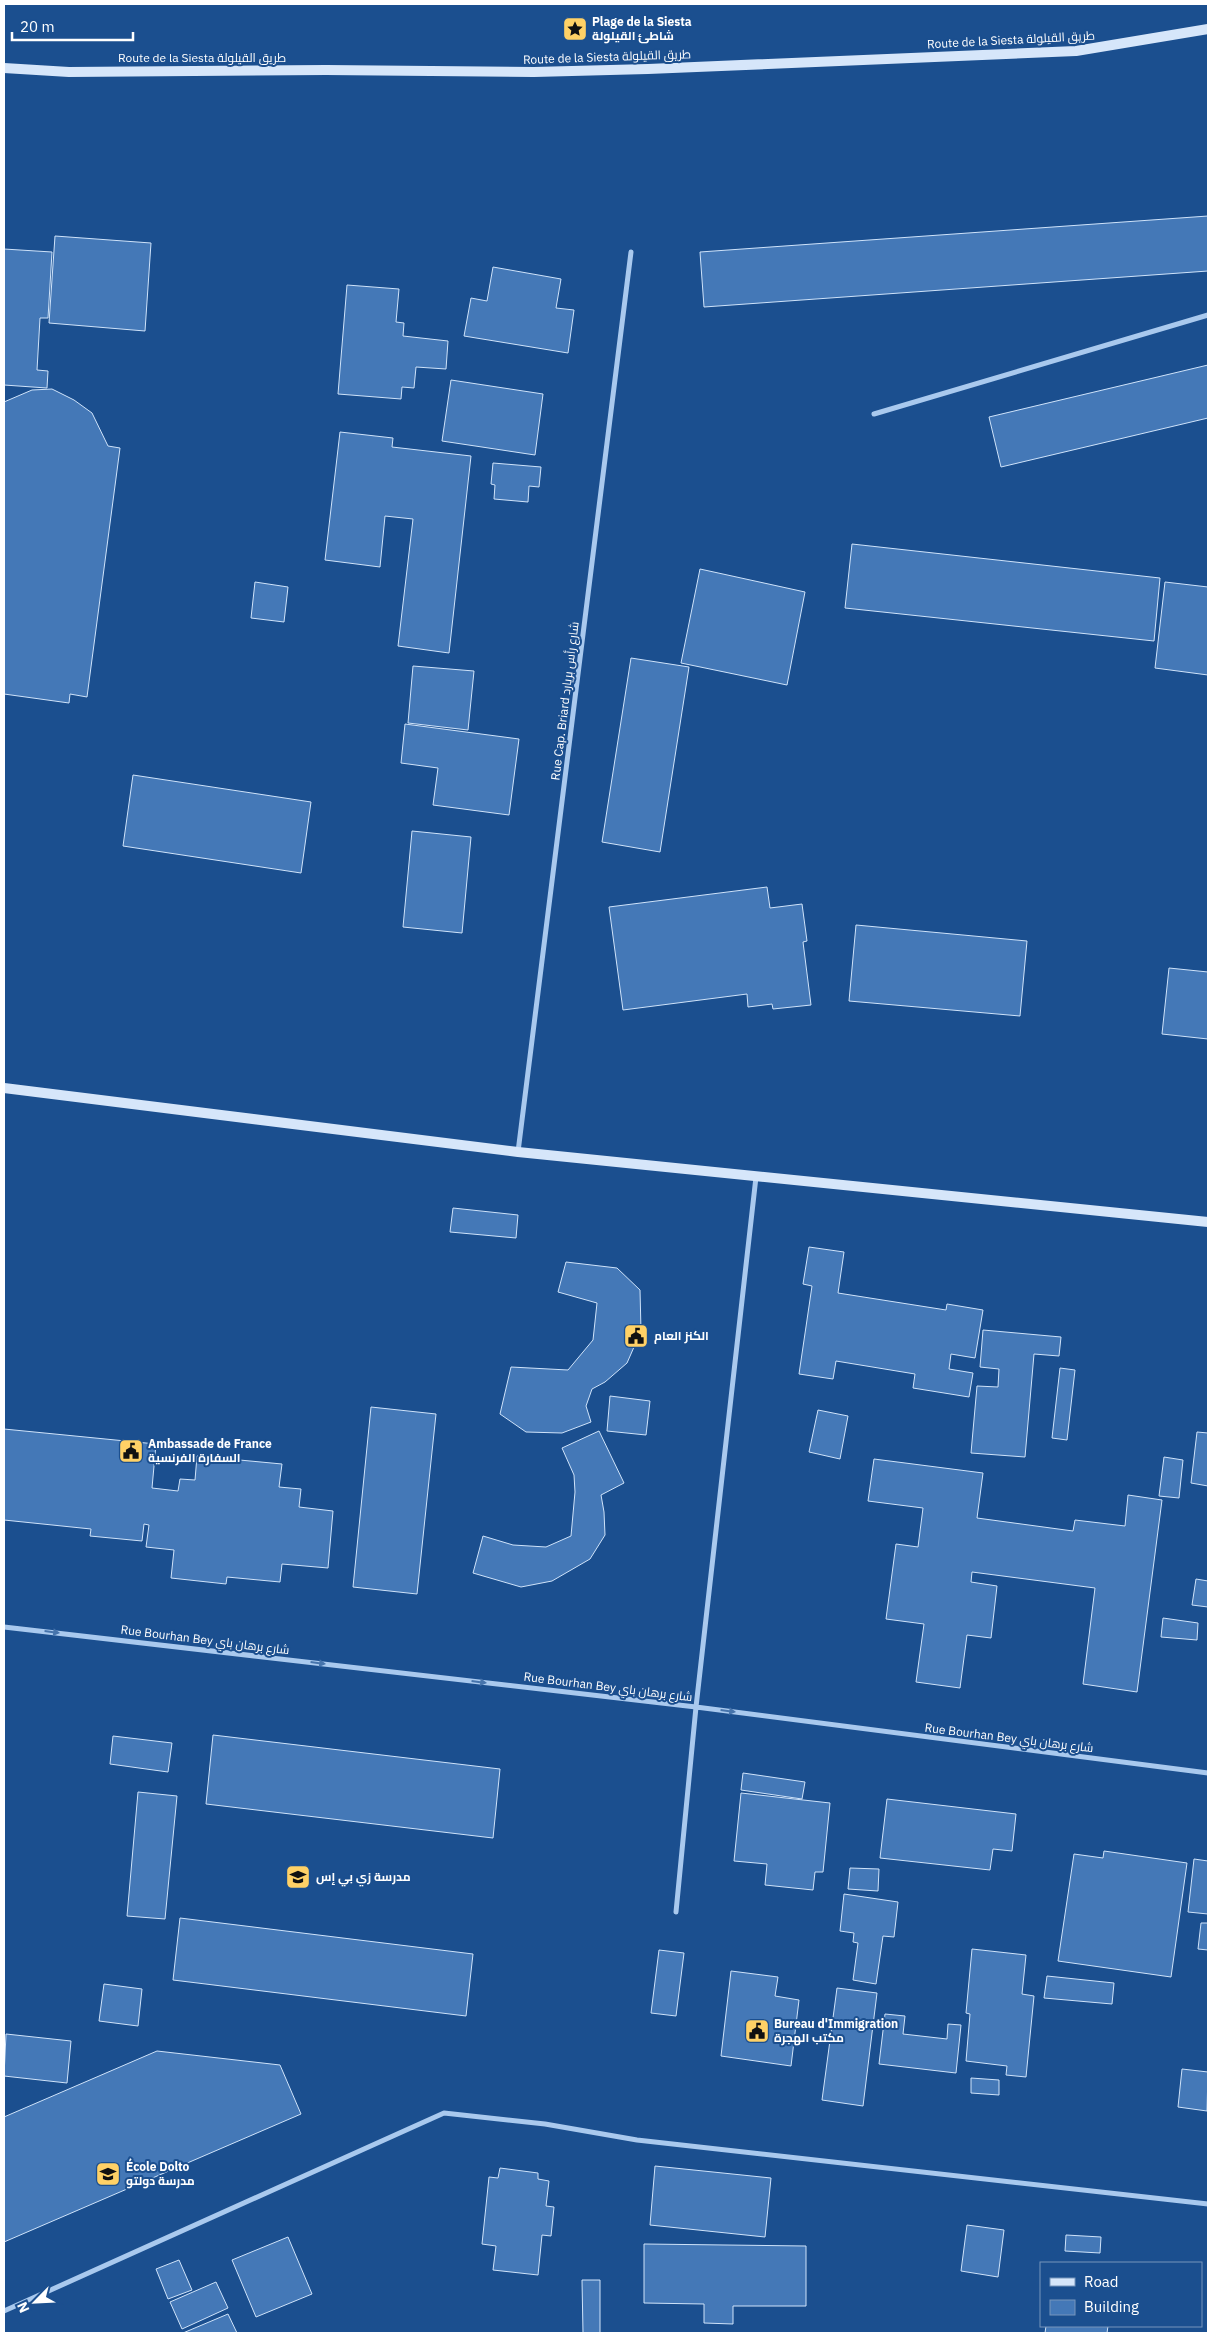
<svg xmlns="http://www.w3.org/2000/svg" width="1212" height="2337" font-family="'IBM Plex Sans',Cairo,sans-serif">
<rect width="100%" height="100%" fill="#1b4f8f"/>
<path fill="#4478b7" stroke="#cfe3fa" d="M1208,216V271L704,307L700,252Z
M55,236L151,243L145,331L49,323Z
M4,249L52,252L48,318H40L37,370L48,371L47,388L4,385Z
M493,267L561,279L556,308L574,310L568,353L464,336L471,298L487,301Z
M347,285L399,289L396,322L404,323L403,336L448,341L446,369L416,367L414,388L402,387L401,399L338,394Z
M1208,365V418L1001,467L989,417Z
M451,380L543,394L535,455L442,441Z
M52,389L74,400L92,413L108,446L120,448L87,697L70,694L69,703L4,694V402L32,390Z
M340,432L393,438L392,447L471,456L449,653L398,646L413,519L385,516L380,567L325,560Z
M493,463L541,467L539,487L529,486L528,502L494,499L495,485L491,484Z
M852,544L1160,578L1154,641L845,608Z
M700,569L805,592L787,685L681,663Z
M255,582L288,587L284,622L251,618Z
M1165,582L1208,587V675L1155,668Z
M631,658L689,667L660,852L602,842Z
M413,666L474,671L468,730L408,723Z
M405,724L519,739L509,815L433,805L438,768L401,763Z
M133,775L311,802L301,873L123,846Z
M412,831L471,837L462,933L403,927Z
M767,887L770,908L802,904L807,941L803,942L811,1005L773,1009L772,1004L748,1007L747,994L623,1010L609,907Z
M856,925L1027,941L1020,1016L849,1001Z
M1169,968L1208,972V1039L1162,1034Z
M453,1208L518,1215L516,1238L450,1232Z
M809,1247L844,1252L838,1293L946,1310L947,1304L983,1310L975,1358L951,1354L949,1369L973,1373L969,1397L913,1388L915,1374L836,1361L833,1379L799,1374L812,1286L803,1284Z
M566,1262L617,1268L640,1290L641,1331L627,1363L605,1382L592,1389L586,1406L591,1422L562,1433L526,1432L500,1414L511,1367L568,1370L593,1340L597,1303L558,1292Z
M983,1330L1061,1337L1059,1356L1034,1354L1025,1457L971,1453L977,1386L998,1387L999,1369L980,1367Z
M1060,1368L1075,1370L1067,1440L1052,1438Z
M610,1396L650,1401L646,1435L607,1431Z
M371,1407L436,1414L417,1594L353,1587Z
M818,1410L848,1416L840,1459L809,1452Z
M4,1429L156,1444L152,1488L178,1491L180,1479L195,1480L197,1456L282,1464L279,1487L301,1489L299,1507L333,1511L328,1568L282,1564L280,1582L227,1577L226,1584L171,1578L174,1550L146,1547L149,1525L144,1524L142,1541L90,1536L91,1529L4,1520Z
M599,1431L624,1483L601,1495L604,1512L605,1535L590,1559L552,1581L521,1587L473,1573L483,1536L513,1545L546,1547L571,1536L575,1492L574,1475L562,1448Z
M1197,1432L1208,1433V1486L1191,1483Z
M1164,1457L1183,1460L1179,1498L1159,1496Z
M874,1459L983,1473L977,1518L1073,1531L1075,1520L1125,1526L1128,1495L1162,1500L1137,1692L1083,1684L1095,1588L972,1572L971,1582L997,1586L991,1638L967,1635L960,1688L916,1682L924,1624L886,1619L896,1544L918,1547L923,1508L868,1501Z
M1196,1579L1208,1581V1607L1192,1605Z
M1163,1618L1198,1623L1197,1640L1161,1637Z
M213,1735L500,1769L493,1838L206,1804Z
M113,1736L172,1743L168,1772L110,1764Z
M743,1773L805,1782L802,1799L741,1790Z
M138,1792L177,1796L165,1919L127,1916Z
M741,1793L830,1803L823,1872H815L813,1890L765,1885L767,1864L734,1861Z
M887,1799L1016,1814L1012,1851L993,1849L990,1870L880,1858Z
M1104,1851L1187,1863L1171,1977L1058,1961L1074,1854L1103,1858Z
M1194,1859L1208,1861V1914L1188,1912Z
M850,1868L879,1869L878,1891L848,1889Z
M844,1894L898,1902L894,1937L883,1936L876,1984L853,1980L858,1943L853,1942L854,1933L840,1931Z
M180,1918L473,1954L466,2016L173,1980Z
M1201,1923H1208V1950L1198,1949Z
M972,1949L1026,1955L1022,1994L1034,1996L1026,2077L1006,2075L1007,2066L966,2061L970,2014L966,2013Z
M659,1950L684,1953L676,2016L651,2013Z
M731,1971L778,1977L775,1996L799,2000L791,2066L721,2056Z
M1047,1976L1114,1983L1112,2004L1044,1998Z
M104,1984L142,1989L138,2026L99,2021Z
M837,1988L877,1993L863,2106L822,2100Z
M885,2014L905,2016L903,2034L947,2039L948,2024L961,2025L956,2073L879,2064Z
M6,2034L71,2041L67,2083L4,2076Z
M157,2051L280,2065L301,2114L4,2242V2117Z
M1182,2069L1208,2072L1207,2111L1178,2107Z
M971,2078L999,2080V2095L971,2093Z
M655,2166L771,2178L765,2237L650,2225Z
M500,2168L538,2173V2179L549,2181L546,2206L554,2207L551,2236L542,2235L538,2275L493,2270L496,2246L482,2244L489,2177L498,2178Z
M967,2225L1004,2230L998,2277L961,2271Z
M1066,2235L1101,2237L1100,2253L1065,2251Z
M288,2237L312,2294L256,2317L232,2260Z
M644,2244L806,2246V2306H733V2324L704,2323V2304L644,2303Z
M179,2260L192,2290L168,2299L156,2269Z
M582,2280H600V2333H583Z
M216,2282L228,2308L182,2329L170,2302Z
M228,2314L237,2333H183Z
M1046,2326H1108L1107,2333H1045Z"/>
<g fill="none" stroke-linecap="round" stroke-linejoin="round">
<path stroke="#a9c9ee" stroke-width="5" d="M874,414L1208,315
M518,1152L631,252
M4,1627L696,1707L1208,1773
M676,1912L696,1707L756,1177
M4,2311L444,2113L545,2124L637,2140L1208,2204"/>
<path stroke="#d6e6fa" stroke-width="10" d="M4,68L69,72L326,70L534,72L648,69L1076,51L1208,29
M4,1088L518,1152L1208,1222"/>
</g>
<defs><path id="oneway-solid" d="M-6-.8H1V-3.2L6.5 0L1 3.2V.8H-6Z" transform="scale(1.25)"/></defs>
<g fill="#4674ac">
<use href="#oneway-solid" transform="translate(52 1632) rotate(7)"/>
<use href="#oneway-solid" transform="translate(318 1663) rotate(7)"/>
<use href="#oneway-solid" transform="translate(479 1682) rotate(7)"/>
<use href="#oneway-solid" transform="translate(728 1711) rotate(7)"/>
</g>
<defs>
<symbol id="sight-square" viewBox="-11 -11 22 22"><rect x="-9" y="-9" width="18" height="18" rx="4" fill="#ffd166" stroke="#1b4f8f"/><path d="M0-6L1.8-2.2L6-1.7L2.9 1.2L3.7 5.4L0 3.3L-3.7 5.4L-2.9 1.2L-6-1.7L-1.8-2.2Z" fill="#111"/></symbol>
<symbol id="civic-square" viewBox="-11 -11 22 22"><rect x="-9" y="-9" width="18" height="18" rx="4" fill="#ffd166" stroke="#1b4f8f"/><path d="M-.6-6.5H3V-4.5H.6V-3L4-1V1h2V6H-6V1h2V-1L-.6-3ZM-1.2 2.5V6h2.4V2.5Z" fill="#111"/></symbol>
<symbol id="school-square" viewBox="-11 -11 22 22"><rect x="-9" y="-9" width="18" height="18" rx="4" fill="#ffd166" stroke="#1b4f8f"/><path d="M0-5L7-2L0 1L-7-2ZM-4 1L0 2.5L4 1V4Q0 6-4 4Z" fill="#111"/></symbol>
</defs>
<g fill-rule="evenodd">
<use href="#sight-square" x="561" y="15" width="28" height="28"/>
<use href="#civic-square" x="622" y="1322" width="28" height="28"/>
<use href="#civic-square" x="117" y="1437" width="28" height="28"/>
<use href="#school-square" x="284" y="1863" width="28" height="28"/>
<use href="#civic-square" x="743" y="2017" width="28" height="28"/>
<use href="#school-square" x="94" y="2160" width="28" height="28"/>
</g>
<g text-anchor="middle" stroke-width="4" stroke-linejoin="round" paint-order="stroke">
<g font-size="12" font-weight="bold" fill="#fff" stroke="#1b4f8f" text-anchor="start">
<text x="592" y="26">Plage de la Siesta<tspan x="592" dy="14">شاطئ القيلولة</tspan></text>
<text x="654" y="1340">الكنز العام</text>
<text x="148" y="1448">Ambassade de France<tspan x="148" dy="14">السفارة الفرنسية</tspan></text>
<text x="316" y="1881">مدرسة زي بي إس</text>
<text x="774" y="2028">Bureau d'Immigration<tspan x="774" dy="14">مكتب الهجرة</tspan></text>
<text x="126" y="2171">École Dolto<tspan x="126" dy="14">مدرسة دولتو</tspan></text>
</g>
<g font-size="12" fill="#fff" stroke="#1b4f8f">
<text transform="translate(1011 40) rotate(-3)" y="4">Route de la Siesta طريق القيلولة</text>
<text transform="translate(607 57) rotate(-2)" y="4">Route de la Siesta طريق القيلولة</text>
<text x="202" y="62">Route de la Siesta طريق القيلولة</text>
<text transform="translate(565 701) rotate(-83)" y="4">Rue Cap. Briard شارع رأس بريارد</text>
<text transform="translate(205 1640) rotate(7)" y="4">Rue Bourhan Bey شارع برهان باي</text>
<text transform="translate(608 1687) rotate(7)" y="4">Rue Bourhan Bey شارع برهان باي</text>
<text transform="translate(1009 1738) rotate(7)" y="4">Rue Bourhan Bey شارع برهان باي</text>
</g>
</g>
<rect width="1212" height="2337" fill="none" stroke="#ffffff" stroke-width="10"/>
<rect x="1040" y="2262" width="162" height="65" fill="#1b4f8f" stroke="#7695bc"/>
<rect x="1050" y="2278" width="25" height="8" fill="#d6e6fa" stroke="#7695bc"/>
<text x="1084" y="2287" font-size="15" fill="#ffffff">Road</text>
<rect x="1050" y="2300" width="25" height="15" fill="#4478b7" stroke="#7695bc"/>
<text x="1084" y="2312" font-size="15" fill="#ffffff">Building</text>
<g transform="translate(35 2302) rotate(246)" stroke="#1b4f8f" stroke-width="4" paint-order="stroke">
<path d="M0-4L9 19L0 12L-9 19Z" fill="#ffffff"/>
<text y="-8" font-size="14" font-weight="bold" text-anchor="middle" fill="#ffffff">N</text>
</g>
<path d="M12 32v8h121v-8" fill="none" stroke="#ffffff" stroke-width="2.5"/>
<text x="20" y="32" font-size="15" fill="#ffffff" stroke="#1b4f8f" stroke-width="4" paint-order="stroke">20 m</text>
</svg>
